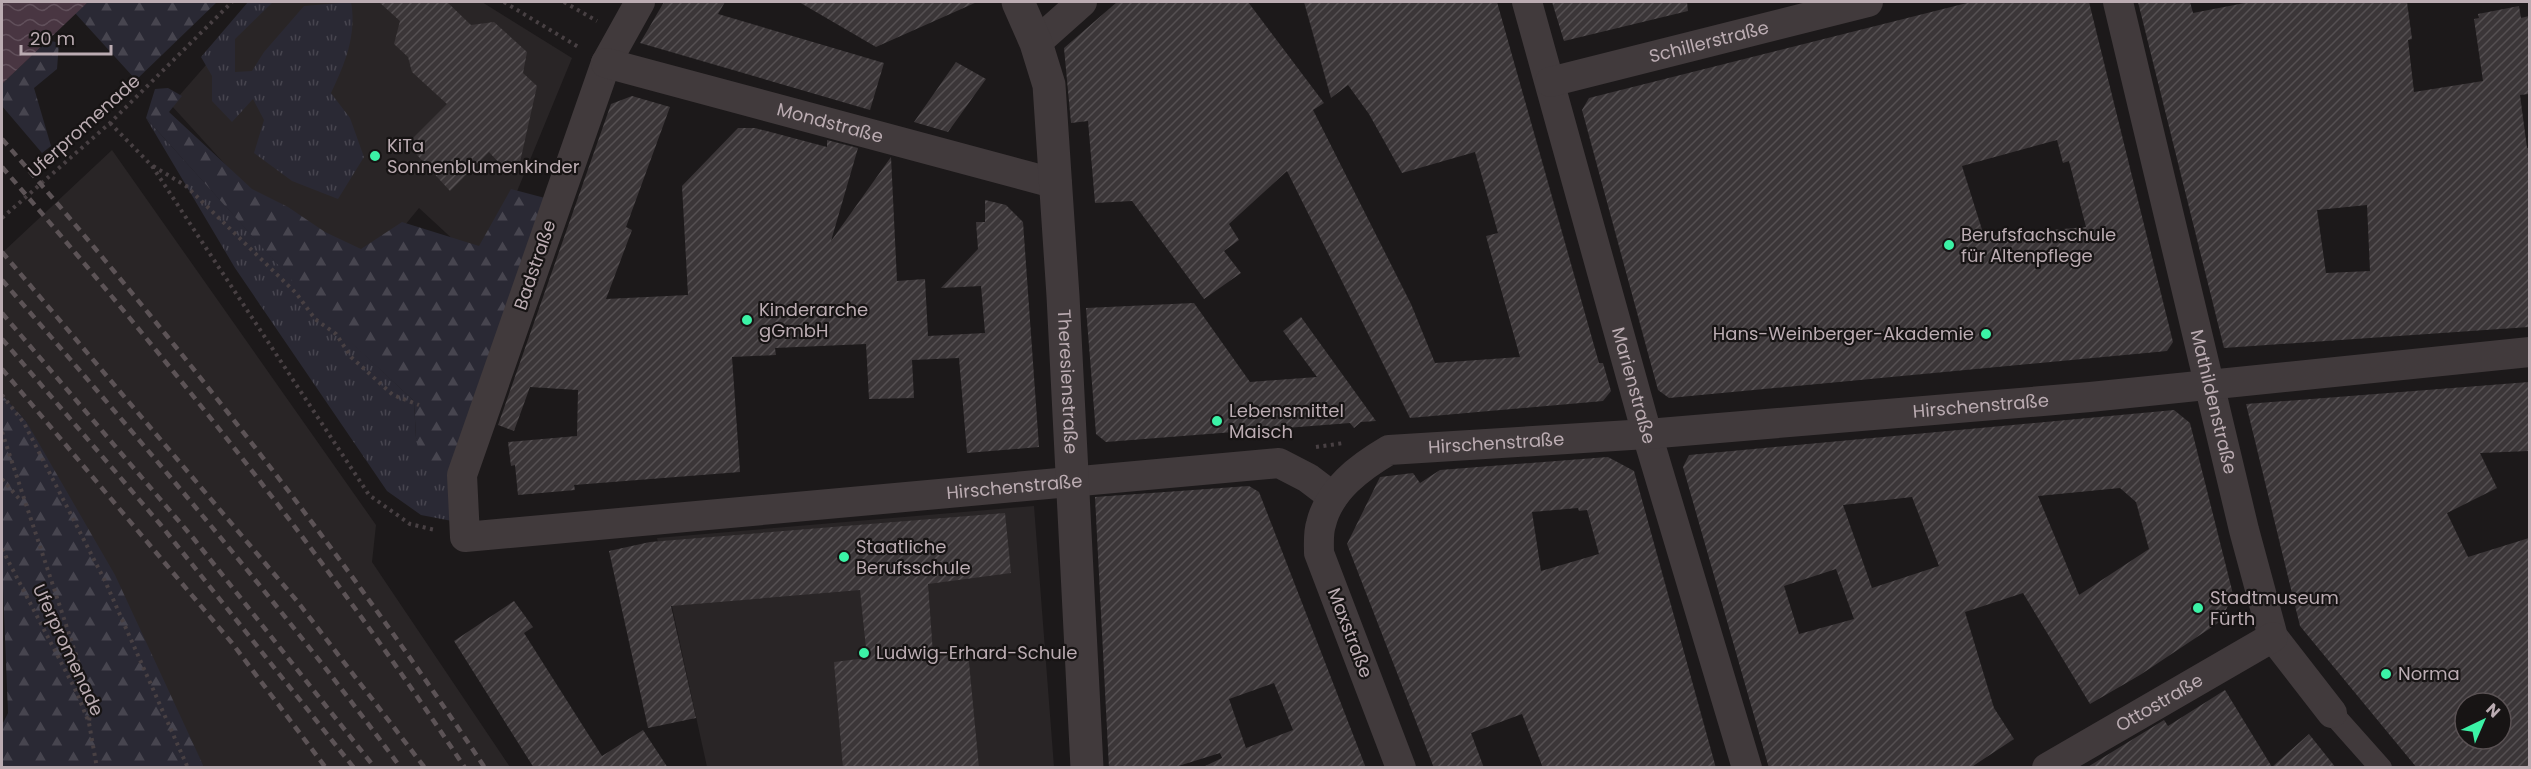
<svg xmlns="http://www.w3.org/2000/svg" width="2531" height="769" font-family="Poppins,sans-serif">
<defs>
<pattern id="grass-tufts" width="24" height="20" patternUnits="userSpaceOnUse" patternTransform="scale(1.5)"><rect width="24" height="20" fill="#2a2934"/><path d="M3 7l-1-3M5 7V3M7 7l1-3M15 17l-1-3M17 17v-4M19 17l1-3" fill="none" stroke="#47454f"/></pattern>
<pattern id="forest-firs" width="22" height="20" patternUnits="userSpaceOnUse" patternTransform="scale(1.5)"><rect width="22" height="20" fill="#2a2934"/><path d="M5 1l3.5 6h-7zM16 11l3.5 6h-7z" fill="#47454f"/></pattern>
<pattern id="water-waves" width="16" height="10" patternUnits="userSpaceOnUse" patternTransform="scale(1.5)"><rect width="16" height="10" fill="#493642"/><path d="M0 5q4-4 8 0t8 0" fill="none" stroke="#61505b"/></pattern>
<pattern id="building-hatch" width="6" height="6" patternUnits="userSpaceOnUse" patternTransform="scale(1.5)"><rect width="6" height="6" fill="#3b3638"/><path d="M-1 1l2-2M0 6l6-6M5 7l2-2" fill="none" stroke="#555052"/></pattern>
</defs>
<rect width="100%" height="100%" fill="#1c191a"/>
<path fill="#292526" d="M261,2H482L572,58L485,269L419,208L346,297L171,105Z
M112,150L376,525L372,562L510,767H204L26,421L2,395V253Z
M1034,506L1054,767H707L657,538Z"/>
<path fill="url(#grass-tufts)" d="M248,2H273L235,39V72L252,71L264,52L304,6L351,2C357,35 345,64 331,93L350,118L364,157L338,199L292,181L254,153L264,120L253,99L232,122L212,101V76L201,57Z
M146,118L333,325L414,401L416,438L452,478V521L421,515L387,491L235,268Z"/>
<path fill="url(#forest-firs)" d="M88,2H217L136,80L75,13Z
M48,40L59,43L57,69L34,88L51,146L42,153L2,106V84Z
M168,88L182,96L169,112L252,189L288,207L325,232L361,249L402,222L479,246L511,189L545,198L452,478L429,470L416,438L414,401L333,326L146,118L155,89Z
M2,395L26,421L115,575L204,767H2V725L8,713L2,563Z"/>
<path fill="url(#water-waves)" d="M2,2H88L2,84Z"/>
<path fill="url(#building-hatch)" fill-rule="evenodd" d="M379,2H447L471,25L494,22L527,52L523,73L537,86L520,162L502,166L489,152L450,191L407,144L447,104L412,72L408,57L394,44L400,21Z
M664,2H725L718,14L884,63L870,110L640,43Z
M799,2H977L876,47Z
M1117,2H1248L1324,103L1313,110L1411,304L1435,363L1520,357L1486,236L1498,233L1475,152L1402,173L1369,114L1348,85L1331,98L1304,2H1497L1599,363H1603L1611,391L1603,401L1410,418L1287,171L1229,224L1239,240L1224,251L1241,273L1204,299L1132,201L1095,203L1088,121L1071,123L1064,48Z
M1552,2H1687L1688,11L1564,41Z
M1971,2H2089L2173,342L2167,351L1669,398L1658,390L1582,110L1589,98ZM2057,140L2063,163L2069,161L2086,227L1984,236L1962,166Z
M2138,2H2190L2193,13L2250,2H2407L2412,39L2408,40L2414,92L2483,81L2474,19L2479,18L2478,14L2519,6L2521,18L2529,16V94L2520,95L2527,148H2529V327L2224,348ZM2367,205L2370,271L2326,273L2317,210Z
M956,62L986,79L948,132L914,122Z
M632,96L670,107L626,227L632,230L606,299L688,295L682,186L738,128H755L827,147V140L858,148L831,241L891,157L897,281L925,279L928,336L985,333L981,286L941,288L978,249L976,222H985V200L1006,205L1023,222L1039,447L967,453L959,358L912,360L914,398L869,399L866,344L775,348L776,355L732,357L740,472L574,485L575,490L518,495L515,465L511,466L508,442L577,436L578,390L530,387L514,431L498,425L611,104Z
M1194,303L1250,382L1317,377L1283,331L1301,317L1376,421L1361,422L1354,428L1350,423L1106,442L1096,434L1086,308Z
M2529,382V451L2480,453L2497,488L2447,513L2468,557L2529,538V768H2417L2300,626L2246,404ZM2465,703H2501V739H2465Z
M2174,410L2190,423L2233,594L2221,621L2140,675L2090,704L2023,593L1965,612L1994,708L2014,739L1970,768H1769L1683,467L1689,455ZM2120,488L2136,502L2149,549L2079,595L2038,496ZM1912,497L1939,566L1872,588L1843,505ZM1836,569L1854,619L1799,634L1784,586Z
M1608,457L1634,471L1716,768H1543L1522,714L1471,733L1484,768H1434L1347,544L1380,477L1413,473L1420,483L1440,470ZM1578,508L1579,511L1587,510L1599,554L1541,571L1532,512Z
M1249,486L1259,492L1366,768H1201L1222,758L1220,753L1172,768H1109L1095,497ZM1274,683L1293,730L1246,748L1229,699Z
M1005,513L1011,573L928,584L933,654L968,652L979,768H843L834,662L867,658L860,590L671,606L696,718L648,728L609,551L650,542Z
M514,601L533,627L524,633L602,756L643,730L668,768H534L454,641Z
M2225,690L2272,767L2309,734L2336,768H2086L2164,720L2168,726Z"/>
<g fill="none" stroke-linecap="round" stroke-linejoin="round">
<path stroke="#484043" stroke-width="4" stroke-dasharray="3 4.5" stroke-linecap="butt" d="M504,2L580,48
M564,2L597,21
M110,123L152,166L369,495L410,524L435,530
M153,166L186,186L296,293L315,319L336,334L351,357L393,395L419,405
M2,218L110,123L232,2
M2,395L24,423L105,581L188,768
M2,432L91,700L89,723
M1316,447L1344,443
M2,479L21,501
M2,549L77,693L89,723L97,768"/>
<path stroke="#413a3c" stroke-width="22" d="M2332,713L2381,768"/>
<g stroke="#413a3c" stroke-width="30">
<path id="s1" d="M640,2L606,63L462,475L465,537L1279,463L1308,478L1333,497"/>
<path id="s2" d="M1527,2L1647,434L1747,768"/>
<path id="s3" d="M2118,2L2244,530L2273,637L2332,713"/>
<path d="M1036,43L1082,2"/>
<path id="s4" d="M606,63L1057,184"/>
<path id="s5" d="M1550,82L1868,2"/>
<path id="s6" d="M1401,768L1319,553C1319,544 1318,533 1321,524C1329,490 1360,467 1389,450L1647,434L2090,397L2530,352"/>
<path id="s7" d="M2047,768L2273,637"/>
</g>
<path stroke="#413a3c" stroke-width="33" id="s8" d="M1018,2L1036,43L1049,85L1063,296L1087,768"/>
<path stroke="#5c5356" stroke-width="4.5" stroke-dasharray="8 6" stroke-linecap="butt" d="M2,139C175,339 339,547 485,768
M2,167C167,358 326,556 465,768
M2,252L297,601L425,768
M2,280C139,439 276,598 401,768
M2,313L194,539L375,768
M2,339L160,524L354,768
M2,369L232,643L326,768"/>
</g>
<g fill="#3bf2a6" stroke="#171414" stroke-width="2">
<circle cx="375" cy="156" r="6"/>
<circle cx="1949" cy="245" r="6"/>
<circle cx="747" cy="320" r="6"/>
<circle cx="1986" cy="334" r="6"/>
<circle cx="1217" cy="421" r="6"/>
<circle cx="844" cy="557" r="6"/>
<circle cx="2198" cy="608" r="6"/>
<circle cx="864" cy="653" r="6"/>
<circle cx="2386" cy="674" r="6"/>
</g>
<g text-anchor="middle" stroke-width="4.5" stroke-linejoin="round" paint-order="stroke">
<g font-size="18" fill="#bbacb2" stroke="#171414">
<text dy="6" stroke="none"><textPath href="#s5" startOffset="164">Schillerstraße</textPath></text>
<text dy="6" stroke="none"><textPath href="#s4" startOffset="232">Mondstraße</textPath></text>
<text transform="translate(84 126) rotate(-42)" y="6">Uferpromenade</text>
<text transform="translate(535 265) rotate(-71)" y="6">Badstraße</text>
<text dy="6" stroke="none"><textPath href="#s8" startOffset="386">Theresienstraße</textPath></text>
<text dy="6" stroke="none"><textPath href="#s2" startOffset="398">Marienstraße</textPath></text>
<text dy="6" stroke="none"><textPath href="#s3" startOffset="411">Mathildenstraße</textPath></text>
<text dy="6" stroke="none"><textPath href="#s6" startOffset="956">Hirschenstraße</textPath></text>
<text dy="6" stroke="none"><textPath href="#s6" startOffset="470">Hirschenstraße</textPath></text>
<text dy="6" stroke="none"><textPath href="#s1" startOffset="1120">Hirschenstraße</textPath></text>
<text transform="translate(1350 633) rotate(69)" y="6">Maxstraße</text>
<text transform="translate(68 650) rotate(65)" y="6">Uferpromenade</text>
<text dy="6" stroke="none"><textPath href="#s7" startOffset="130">Ottostraße</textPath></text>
</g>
<g font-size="18" fill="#bbacb2" stroke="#171414" text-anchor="start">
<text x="387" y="152">KiTa<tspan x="387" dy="21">Sonnenblumenkinder</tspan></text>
<text x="1961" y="241">Berufsfachschule<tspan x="1961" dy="21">für Altenpflege</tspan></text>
<text x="759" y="316">Kinderarche<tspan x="759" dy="21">gGmbH</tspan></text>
<text x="1974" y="340" text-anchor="end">Hans-Weinberger-Akademie</text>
<text x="1229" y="417">Lebensmittel<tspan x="1229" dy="21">Maisch</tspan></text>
<text x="856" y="553">Staatliche<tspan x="856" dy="21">Berufsschule</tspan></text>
<text x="2210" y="604">Stadtmuseum<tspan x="2210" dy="21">Fürth</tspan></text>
<text x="876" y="659">Ludwig-Erhard-Schule</text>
<text x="2398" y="680">Norma</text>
</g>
</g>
<rect width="2531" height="769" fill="none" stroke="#bbacb2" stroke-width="6"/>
<g transform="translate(2483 721) rotate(44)"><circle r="28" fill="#171414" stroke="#595153" stroke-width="1.5"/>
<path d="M0-4.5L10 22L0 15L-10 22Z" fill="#3bf2a6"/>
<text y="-9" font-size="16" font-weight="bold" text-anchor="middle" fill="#bbacb2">N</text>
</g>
<path d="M21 45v9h90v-9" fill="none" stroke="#bbacb2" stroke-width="3"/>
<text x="30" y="45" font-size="18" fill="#bbacb2" stroke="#171414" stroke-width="4.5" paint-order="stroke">20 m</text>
</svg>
